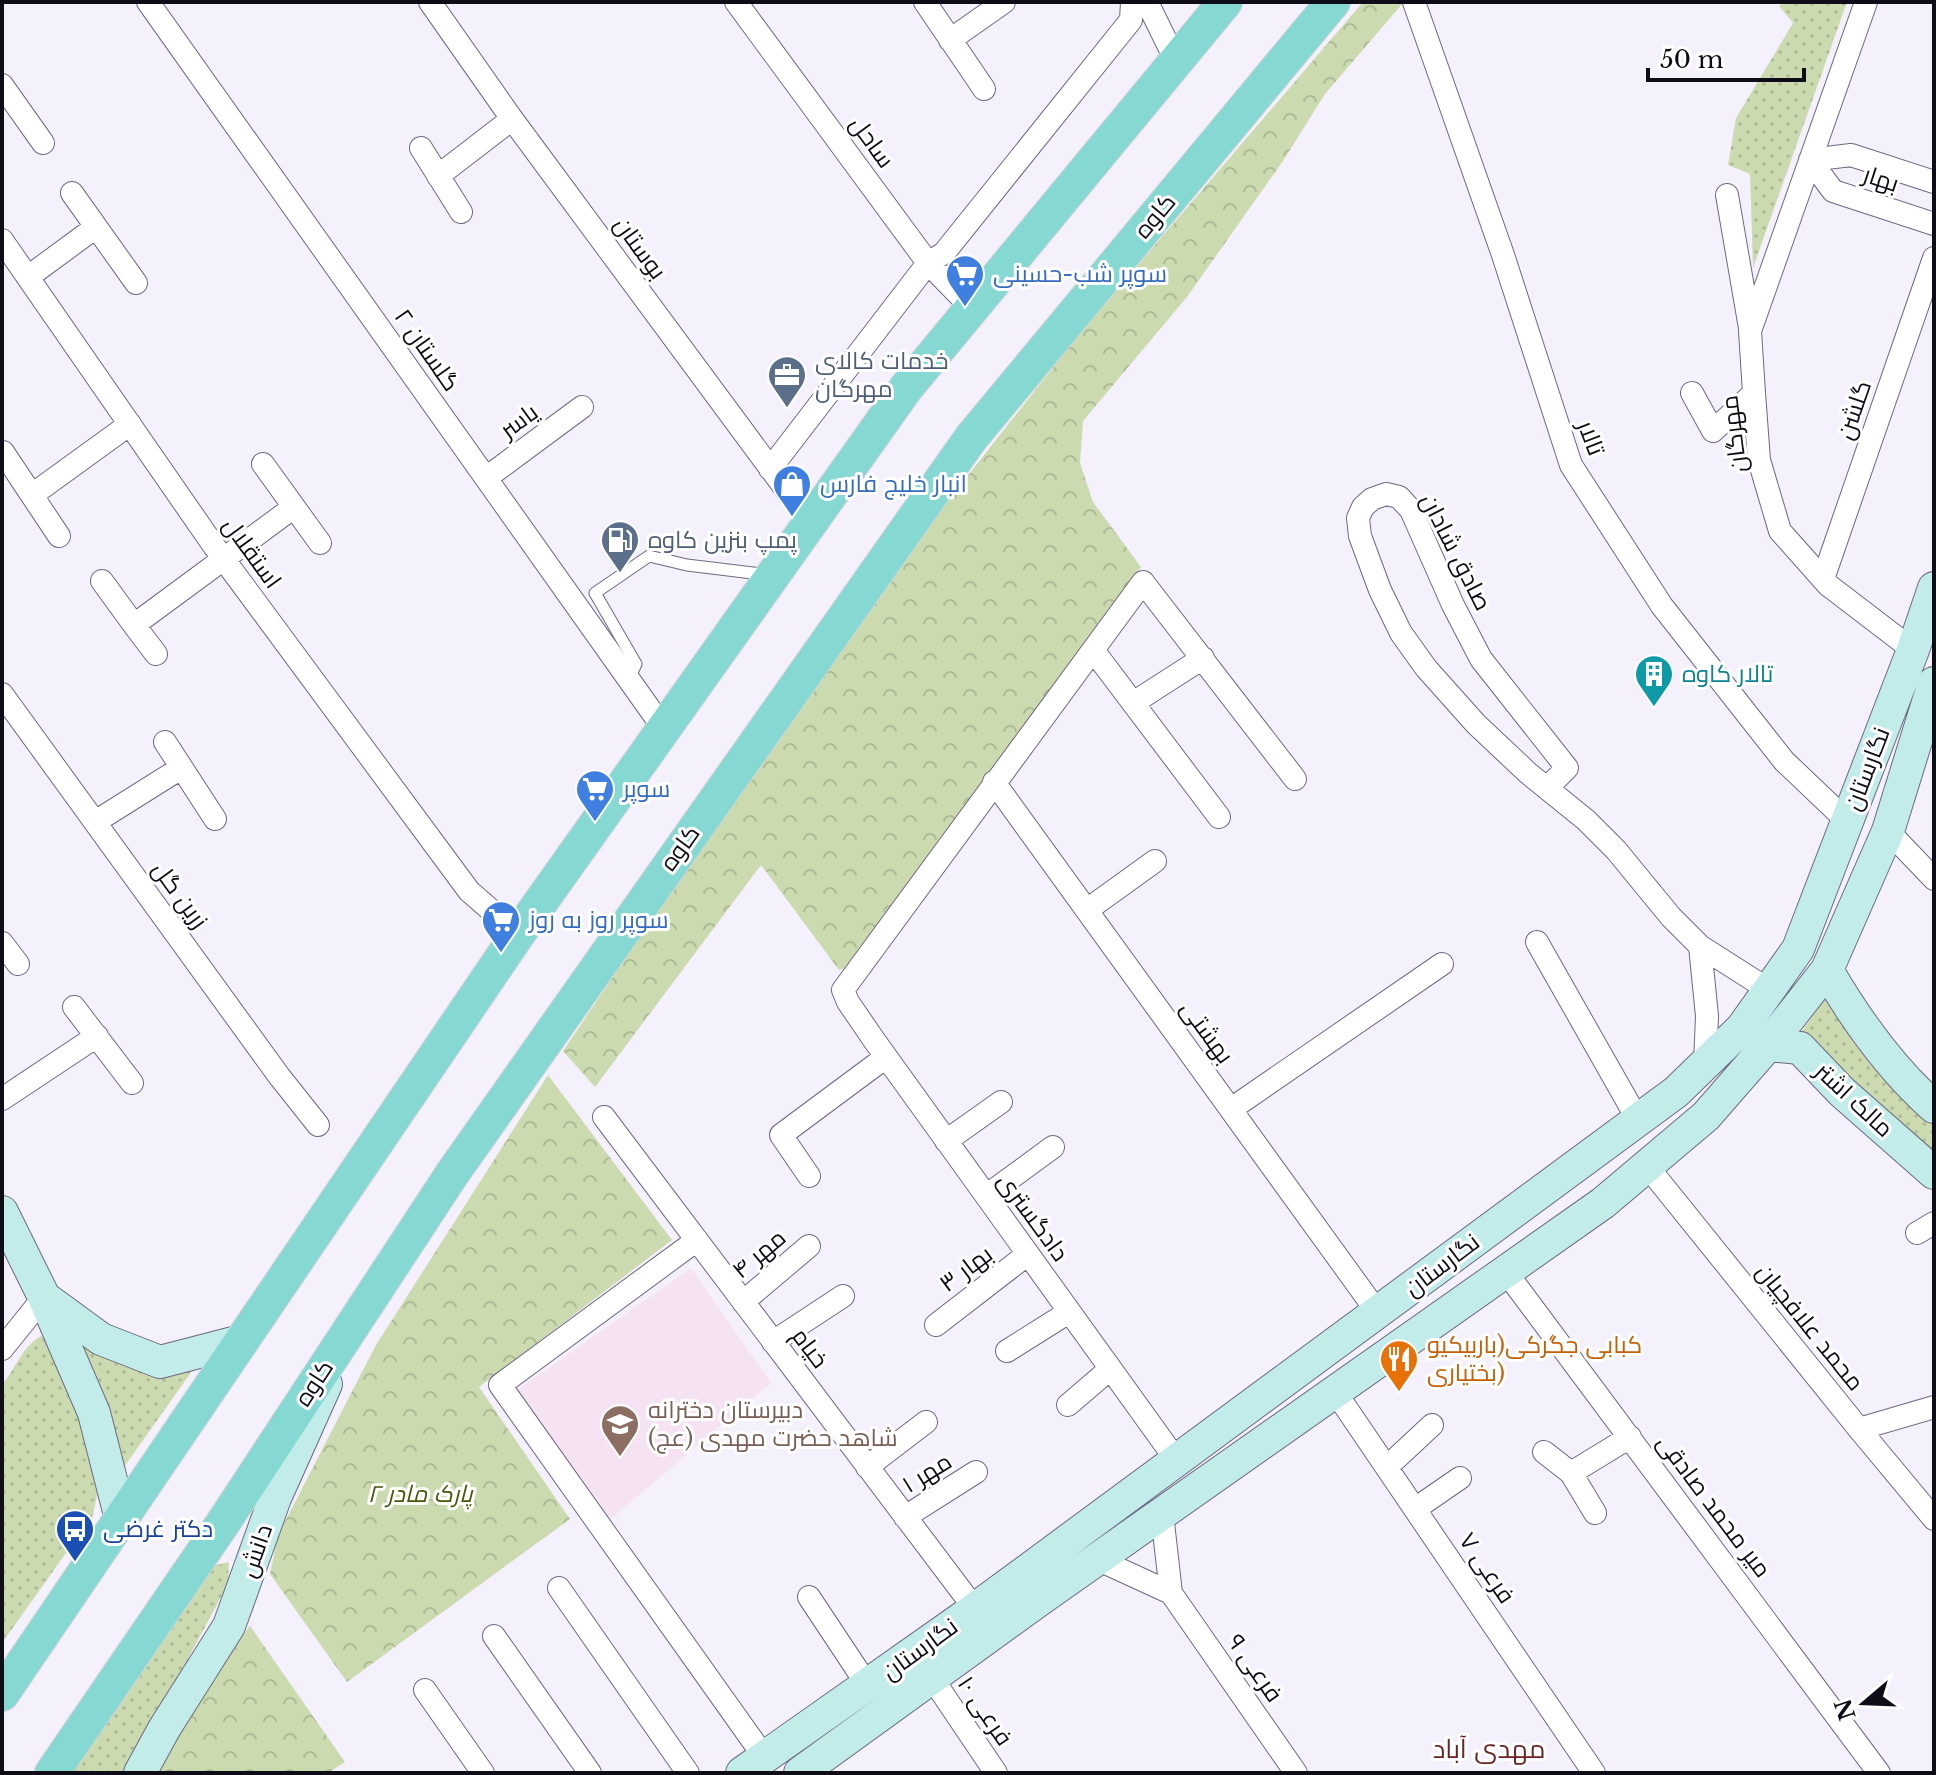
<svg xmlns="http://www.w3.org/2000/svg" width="1936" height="1775" font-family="'Libre Baskerville',Cairo,serif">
<defs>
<pattern id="grass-dots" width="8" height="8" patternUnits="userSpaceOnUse" patternTransform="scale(2)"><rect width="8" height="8" fill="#ccdbaf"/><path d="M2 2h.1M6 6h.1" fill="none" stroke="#aebb96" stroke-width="1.8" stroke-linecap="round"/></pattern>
<pattern id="forest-crowns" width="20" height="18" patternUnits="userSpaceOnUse" patternTransform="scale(2)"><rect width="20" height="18" fill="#ccdbaf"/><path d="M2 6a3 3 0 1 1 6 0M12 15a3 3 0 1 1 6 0" fill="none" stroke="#aebb96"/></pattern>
</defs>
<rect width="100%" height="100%" fill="#f4f1fd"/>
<path fill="#f5e3f4" d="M691,1268L771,1383L606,1523L511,1394Z"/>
<path fill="url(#grass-dots)" d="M1787,2H1847L1753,268L1750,174L1728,165L1736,118L1793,23L1779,6Z
M1830,992L1875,1055L1934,1122V1162L1842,1077L1801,1032Z
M67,1324L200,1360L119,1474Z
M41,1336L54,1343L100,1481L93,1515L2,1643V1385C16,1368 22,1347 41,1336Z
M229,1562L228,1584L170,1692L135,1747L128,1773H69L212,1566Z"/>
<path fill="url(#forest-crowns)" d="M1363,2L1403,3L1325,94L1283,161L1187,297L1083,421L1080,463L1093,502L1141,567L851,966L839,970L761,865L595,1087L563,1051L705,840L853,630L951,497L1084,328Z
M548,1075L672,1240L479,1387L570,1519L347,1682L270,1574L278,1535L376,1345Z
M250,1626L345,1762L328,1773H155L198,1694Z"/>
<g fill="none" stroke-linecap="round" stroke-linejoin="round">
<defs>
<path id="lane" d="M629,679L636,664L595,593L649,556L687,565L769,575"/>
<path id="street" d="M148,2L664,729
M430,2L512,119L810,522
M736,2L928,263L972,308
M925,2L984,89
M1147,2L1176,61
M1414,2L1503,255L1571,465L1662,606L1784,761L1847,821
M1866,2L1750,331L1754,393L1759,460L1780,531L1828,585L1913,650
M950,40L1004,2
M2,85L43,143
M421,148L461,212
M1810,160L1833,191L1934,224
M1810,160L1851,155L1934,182
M438,176L512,119
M72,193L136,283
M1727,195L1750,328
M2,240L214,546L469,891L518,934
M28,277L96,227
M1692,393L1713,431L1754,393
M3,452L59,536
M263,464L320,543
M770,469L928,263L944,253L1131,20L1132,2
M486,478L582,407
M32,495L130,424
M1823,579L1934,258
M102,581L134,625L294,507
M134,625L156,654
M1093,650L1219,817
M2,694L279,1076L318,1125
M1133,703L1203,658
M165,742L215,819
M994,782L1378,1313
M1547,788L1567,768L1481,659L1453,605L1411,510L1399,497L1386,494L1372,499L1363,507L1358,518L1360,536L1380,590L1401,633L1426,668L1476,724L1528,773L1586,820L1616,850L1671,917L1700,946L1769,990
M95,822L181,768
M1888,831L1934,879
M1087,910L1155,861
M1537,942L1638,1120
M2,943L18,964
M1700,946L1707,1016L1705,1064
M74,1007L132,1083
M2,1099L97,1036
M1231,1109L1442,964
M604,1117L975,1609
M946,1141L1001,1102
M1647,1166L1859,1429L1934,1519
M809,1176L781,1135L886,1057
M986,1196L1053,1147
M1917,1233L1934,1223
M697,1240L500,1385L765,1758
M1506,1272L1879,1773
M743,1302L809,1246
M936,1325L1028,1254
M773,1342L843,1296
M2,1349L44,1297
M1007,1351L1069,1312
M1336,1393L1594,1773
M1068,1405L1110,1369
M1859,1429L1934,1407
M1544,1452L1571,1473L1595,1513
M1177,1461L874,1040L848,1002L843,990L1143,582L1295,779
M867,1467L926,1422
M1387,1467L1432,1425
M1571,1473L1630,1437
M1415,1509L1460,1478
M1162,1514L1171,1593L1296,1773
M905,1517L976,1472
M1097,1559L1171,1593
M559,1588L688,1773
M809,1597L868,1686
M494,1636L590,1773
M932,1678L996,1773
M425,1690L483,1773"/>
<path id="secondary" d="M1827,970C1856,1020 1890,1068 1934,1107
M1768,1045L1800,1048L1842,1092L1934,1173
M2,1212L44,1297L94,1413L121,1519
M45,1298L101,1339L160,1362L241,1341
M140,1773L164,1729L229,1626L275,1498L326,1384
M742,1773L975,1609L1676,1092L1742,1028L1798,949L1913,650L1934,588
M800,1773L1042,1598L1603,1203L1706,1116L1768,1045L1827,970L1888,831L1934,683"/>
<path id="primary" d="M2,1694L518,934L906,388L1225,2
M52,1773L223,1523L452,1174L971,438L1333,2"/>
</defs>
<use href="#lane" stroke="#6d6881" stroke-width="13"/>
<use href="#street" stroke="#6d6881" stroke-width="24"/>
<use href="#secondary" stroke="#6d6881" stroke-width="34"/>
<use href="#primary" stroke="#d4d3d5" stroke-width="36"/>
<use href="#lane" stroke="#fff" stroke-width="11"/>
<use href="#street" stroke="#fff" stroke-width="22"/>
<use href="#secondary" stroke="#c2ece9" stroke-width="32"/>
<use href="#primary" stroke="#86d9d3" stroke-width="34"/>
</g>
<defs>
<symbol id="supermarket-pin" viewBox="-11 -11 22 30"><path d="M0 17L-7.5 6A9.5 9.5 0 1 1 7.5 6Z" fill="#3f7fe0" stroke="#fff"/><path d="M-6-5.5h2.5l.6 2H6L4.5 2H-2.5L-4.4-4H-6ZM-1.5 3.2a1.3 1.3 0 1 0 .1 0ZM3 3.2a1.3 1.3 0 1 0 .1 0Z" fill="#fff"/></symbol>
<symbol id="office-pin" viewBox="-11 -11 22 30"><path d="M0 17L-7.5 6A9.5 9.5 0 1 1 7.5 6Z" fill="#5c6f8a" stroke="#fff"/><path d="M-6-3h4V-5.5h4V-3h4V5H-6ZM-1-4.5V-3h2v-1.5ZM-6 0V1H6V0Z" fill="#fff"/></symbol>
<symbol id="shop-pin" viewBox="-11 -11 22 30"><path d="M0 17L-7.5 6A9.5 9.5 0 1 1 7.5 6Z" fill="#3f7fe0" stroke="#fff"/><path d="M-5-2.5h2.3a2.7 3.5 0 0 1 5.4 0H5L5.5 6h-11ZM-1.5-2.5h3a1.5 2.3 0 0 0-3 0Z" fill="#fff"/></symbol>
<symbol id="fuel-pin" viewBox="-11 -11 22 30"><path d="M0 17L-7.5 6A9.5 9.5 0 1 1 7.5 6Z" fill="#5c6f8a" stroke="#fff"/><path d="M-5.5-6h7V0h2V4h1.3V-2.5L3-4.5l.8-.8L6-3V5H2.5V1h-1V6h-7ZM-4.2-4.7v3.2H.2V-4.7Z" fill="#fff"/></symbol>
<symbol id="building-pin" viewBox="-11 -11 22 30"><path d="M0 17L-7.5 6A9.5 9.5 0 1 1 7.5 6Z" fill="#0f9aa8" stroke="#fff"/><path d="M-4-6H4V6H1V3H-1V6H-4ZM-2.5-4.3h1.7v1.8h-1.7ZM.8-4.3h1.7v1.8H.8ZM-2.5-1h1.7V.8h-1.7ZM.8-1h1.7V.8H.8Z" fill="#fff"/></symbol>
<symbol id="restaurant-pin" viewBox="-11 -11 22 30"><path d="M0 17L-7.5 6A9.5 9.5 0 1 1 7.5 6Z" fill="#e8710a" stroke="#fff"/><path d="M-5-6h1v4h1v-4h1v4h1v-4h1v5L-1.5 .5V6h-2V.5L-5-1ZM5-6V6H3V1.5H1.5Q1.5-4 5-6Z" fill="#fff"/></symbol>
<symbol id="school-pin" viewBox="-11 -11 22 30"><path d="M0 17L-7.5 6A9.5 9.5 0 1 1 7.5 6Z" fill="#8d6e63" stroke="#fff"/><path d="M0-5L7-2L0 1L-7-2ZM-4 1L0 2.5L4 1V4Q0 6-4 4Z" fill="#fff"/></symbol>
<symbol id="bus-pin" viewBox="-11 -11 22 30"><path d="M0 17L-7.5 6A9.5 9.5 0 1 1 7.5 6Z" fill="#1a4fb4" stroke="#fff"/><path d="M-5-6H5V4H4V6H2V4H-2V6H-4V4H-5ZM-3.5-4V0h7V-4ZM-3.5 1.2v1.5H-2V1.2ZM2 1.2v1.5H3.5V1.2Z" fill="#fff"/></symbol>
</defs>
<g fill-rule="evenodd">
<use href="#supermarket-pin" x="943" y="252" width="44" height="60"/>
<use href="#office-pin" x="765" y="353" width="44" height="60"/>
<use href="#shop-pin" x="770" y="462" width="44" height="60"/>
<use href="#fuel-pin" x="598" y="518" width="44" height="60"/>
<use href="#building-pin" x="1632" y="652" width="44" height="60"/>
<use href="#supermarket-pin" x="573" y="767" width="44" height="60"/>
<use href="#supermarket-pin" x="479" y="898" width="44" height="60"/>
<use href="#restaurant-pin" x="1377" y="1337" width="44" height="60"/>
<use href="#school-pin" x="598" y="1402" width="44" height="60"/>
<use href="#bus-pin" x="53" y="1507" width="44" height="60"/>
</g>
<g text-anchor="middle" stroke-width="6" stroke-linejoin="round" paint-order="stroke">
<g font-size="24" fill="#0e0c16" stroke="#fff">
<text transform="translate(872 142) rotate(54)" y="8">ساحل</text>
<text transform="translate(1881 179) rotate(18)" y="8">بهار</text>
<text transform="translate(1155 216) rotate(-50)" y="8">کاوه</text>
<text transform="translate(640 248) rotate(54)" y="8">بوستان</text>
<text transform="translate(427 350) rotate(55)" y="8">گلستان ۲</text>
<text transform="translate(1854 410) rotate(-71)" y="8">گلشن</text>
<text transform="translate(519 421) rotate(-36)" y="8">یاسر</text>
<text transform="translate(1734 434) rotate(-97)" y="8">مهرگان</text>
<text transform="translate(1591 438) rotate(69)" y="8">تالار</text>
<text transform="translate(1456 552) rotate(63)" y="8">صادق شادان</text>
<text transform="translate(252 553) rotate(54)" y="8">استقلال</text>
<text transform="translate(1867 769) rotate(-69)" y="8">نگارستان</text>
<text transform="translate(680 848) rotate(-54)" y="8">کاوه</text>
<text transform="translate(180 895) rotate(54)" y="8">زرین گل</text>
<text transform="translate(1207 1032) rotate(54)" y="8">بهشتی</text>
<text transform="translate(1854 1100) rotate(43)" y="8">مالک اشتر</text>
<text transform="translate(1033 1217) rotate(54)" y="8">دادگستری</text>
<text transform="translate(759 1254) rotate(-40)" y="8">مهر ۴</text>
<text transform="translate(1442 1265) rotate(-37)" y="8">نگارستان</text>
<text transform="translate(966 1269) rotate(-37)" y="8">بهار ۳</text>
<text transform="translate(1810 1327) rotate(51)" y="8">محمد علافچیان</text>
<text transform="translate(810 1348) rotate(53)" y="8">خیام</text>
<text transform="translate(314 1383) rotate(-57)" y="8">کاوه</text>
<text transform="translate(927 1473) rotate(-32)" y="8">مهر ۱</text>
<text transform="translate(1714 1506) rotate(53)" y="8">میر محمد صادقی</text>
<text transform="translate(256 1551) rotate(-71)" y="8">دانش</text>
<text transform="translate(1487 1568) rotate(56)" y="8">فرعی ۷</text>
<text transform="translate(920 1649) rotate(-36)" y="8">نگارستان</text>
<text transform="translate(1255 1668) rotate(55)" y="8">فرعی ۹</text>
<text transform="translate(985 1711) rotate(56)" y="8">فرعی ۱۰</text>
</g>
<g font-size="24" fill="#366cbe" stroke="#fff" text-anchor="start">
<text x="993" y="282">سوپر شب-حسینی</text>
<text x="820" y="492">انبار خلیج فارس</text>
<text x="623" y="797">سوپر</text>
<text x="529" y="928">سوپر روز به روز</text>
</g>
<g font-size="24" fill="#4e5e75" stroke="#fff" text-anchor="start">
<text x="815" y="369">خدمات کالای<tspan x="815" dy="28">مهرگان</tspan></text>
<text x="648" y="548">پمپ بنزین کاوه</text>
</g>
<g font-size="24" fill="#0d838f" stroke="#fff" text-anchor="start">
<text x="1682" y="682">تالار کاوه</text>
</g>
<g font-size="24" fill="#c56008" stroke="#fff" text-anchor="start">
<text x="1427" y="1353">کبابی جگرکی(باربیکیو<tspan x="1427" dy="28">بختیاری)</tspan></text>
</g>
<g font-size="24" fill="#785e54" stroke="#fff" text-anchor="start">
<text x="648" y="1418">دبیرستان دخترانه<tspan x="648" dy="28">شاهد حضرت مهدی (عج)</tspan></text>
</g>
<g font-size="24" font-style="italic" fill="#455907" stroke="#fff">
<text x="420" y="1502">پارک مادر ۲</text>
</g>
<g font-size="24" fill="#164399" stroke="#fff" text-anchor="start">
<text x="103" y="1537">دکتر غرضی</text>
</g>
<g font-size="26" fill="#6a2424" stroke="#fff">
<text x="1489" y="1758">مهدی آباد</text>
</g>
</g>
<rect width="1936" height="1775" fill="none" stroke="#0e0c16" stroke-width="8"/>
<g transform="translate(1864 1703) rotate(251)" stroke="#ffffff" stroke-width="6" paint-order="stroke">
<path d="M0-6L14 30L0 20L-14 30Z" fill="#0e0c16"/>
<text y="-12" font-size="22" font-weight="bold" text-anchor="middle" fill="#0e0c16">N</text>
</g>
<path d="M1648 68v12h156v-12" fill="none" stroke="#0e0c16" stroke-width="4"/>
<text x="1660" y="68" font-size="24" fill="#0e0c16" stroke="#ffffff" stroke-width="6" paint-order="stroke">50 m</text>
</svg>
